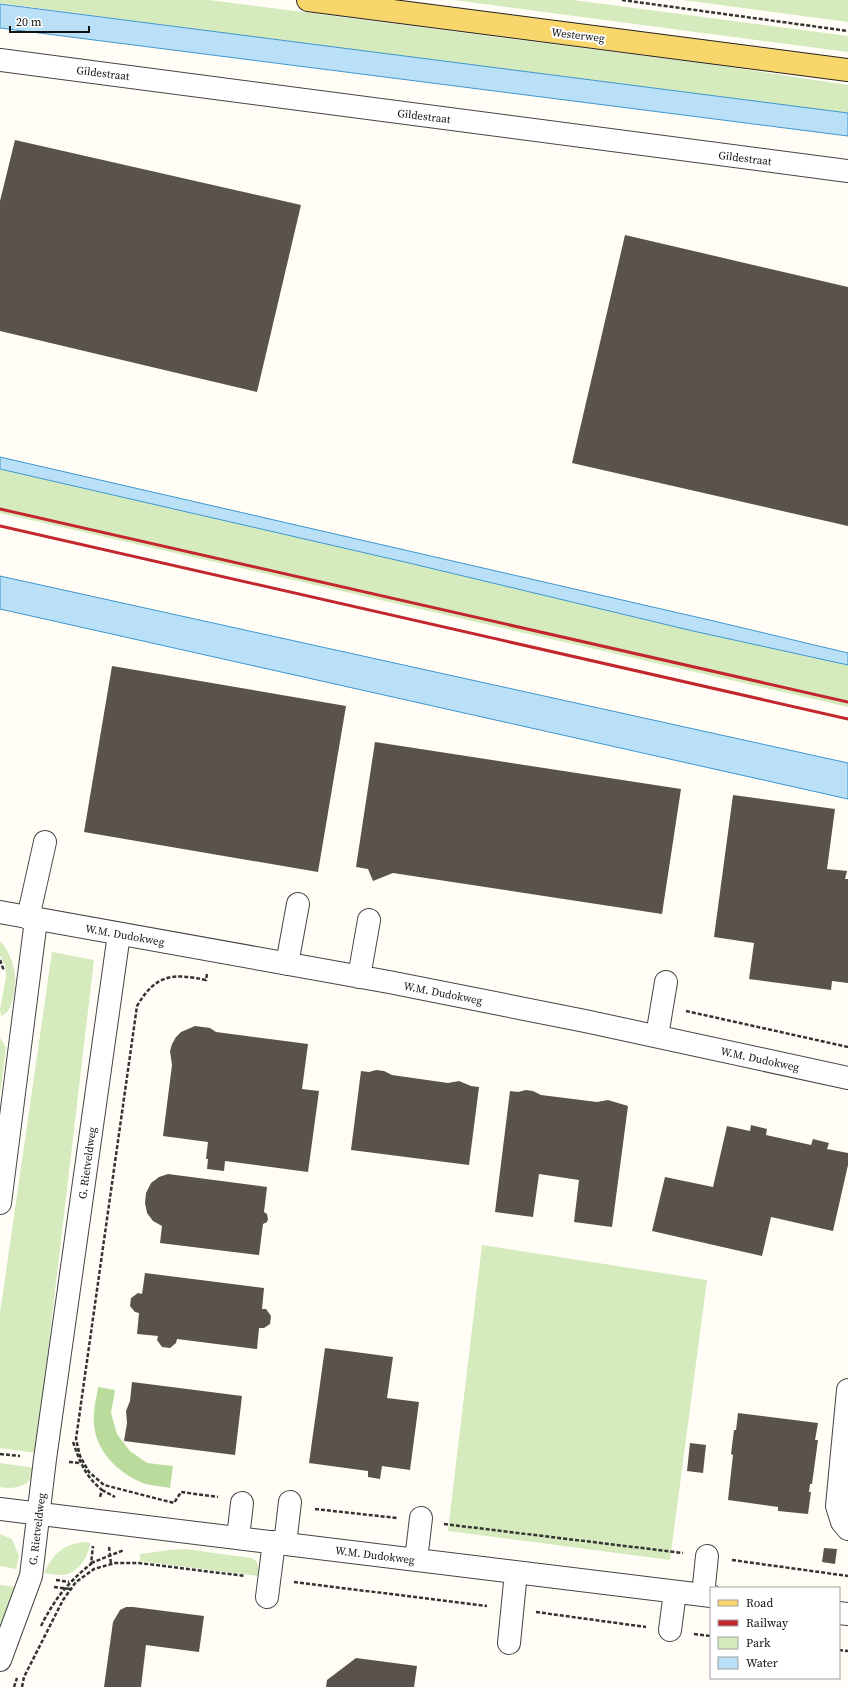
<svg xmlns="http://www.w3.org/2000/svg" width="848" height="1687" font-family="'Source Serif 4',serif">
<rect width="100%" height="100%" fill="#fffdf5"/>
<path fill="#d5ebbd" d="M0,0H209L715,65L848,85V114L464,66L262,38L0,3Z
M454,0H573L848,36V52Z
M683,0H848V22Z
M0,469L409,563L693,631L848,665V707L0,513Z
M0,941C8,949 14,964 15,975C16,986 13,1013 1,1016L0,1009L6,977L5,965L0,955Z
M52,952L94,960L36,1453L0,1448V1313Z
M0,1038L6,1047L0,1095Z
M482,1245L707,1280L670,1560L448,1531Z
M0,1463L35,1468C32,1486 16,1490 0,1487Z
M0,1534L12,1539L19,1556L16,1569L0,1566Z
M85,1542L90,1543C89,1557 78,1573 63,1575C57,1575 50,1574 44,1573C54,1553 62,1545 85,1542Z
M185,1549L251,1558C259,1561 259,1568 258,1576L140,1561V1554L170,1550Z
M0,1585L15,1587L0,1625Z"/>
<path fill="#b9dc9c" d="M98,1387L115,1390L111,1413L117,1434L130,1451L147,1463L173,1466L170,1488C161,1486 151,1486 143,1483C115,1472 91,1446 94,1414C94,1405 97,1396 98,1387Z"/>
<path fill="#b9e0f7" stroke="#3f96cf" d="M0,4L848,113V136L0,28Z
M0,457L718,622L848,653V665L693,631L409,563L0,469Z
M0,576L848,763V799L0,609Z"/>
<path fill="#5a524d" d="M15,140L301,205L257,392L0,331V201Z
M625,235L848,287V526L572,463Z
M112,666L346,706L318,872L84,832Z
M375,742L681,789L662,914L393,873L373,881L368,869L356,867Z
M733,795L835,809L827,869L847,871L845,879H848V983L832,981L831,990L749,979L754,943L714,937Z
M195,1026L210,1028L216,1032L308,1044L302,1089L319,1091L308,1172L225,1161L224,1171L207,1169L208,1159H206L208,1142L163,1136L172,1065L170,1051L172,1044L176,1037L181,1032Z
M376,1070L384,1071L392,1075L448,1083L459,1081L471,1086L479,1087L469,1165L351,1150L361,1071L369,1072Z
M526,1090L533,1091L541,1095L597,1102L608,1100L628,1106L612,1227L574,1222L579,1180L539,1174L533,1217L495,1212L510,1091L518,1092Z
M751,1125L767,1129L766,1135L811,1145L813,1139L829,1143L827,1149L848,1153V1165L833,1231L771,1217L762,1256L652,1231L665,1177L713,1187L727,1126L750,1131Z
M168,1174L267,1187L264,1212L267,1214L268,1219L267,1222L263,1224L259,1255L160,1243L162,1226L153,1221L147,1213L145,1203L146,1193L151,1183L159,1177Z
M145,1273L264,1288L262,1309H266L271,1316L270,1324L264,1328H259L257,1349L177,1339L176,1343L170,1348L162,1347L157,1340L158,1336L137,1334L139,1313L135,1312L130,1306L131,1298L138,1293L142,1294Z
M325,1348L393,1357L387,1398L419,1402L410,1470L382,1466L380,1479L368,1477V1471L309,1463Z
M132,1382L242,1396L235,1455L124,1441L127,1423L126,1411L130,1401Z
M738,1413L818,1423L815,1440H818L812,1484H810L809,1492H811L808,1514L778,1511V1507L728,1500L733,1455L731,1454L734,1430H736Z
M690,1443L706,1445L703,1473L687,1471Z
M824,1548L837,1549L835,1564L822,1562Z
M126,1607H133L204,1616L199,1652L146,1645L141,1687H104L113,1622L120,1610Z
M356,1658L417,1666L414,1687H326L327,1680Z"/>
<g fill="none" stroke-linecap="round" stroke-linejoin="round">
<defs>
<path id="minor" d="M0,60L848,171
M0,912L389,982L585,1021L848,1078
M28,918L45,842
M287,964L298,904
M359,977L369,920
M657,1036L666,982
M0,1203L36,920
M848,1390L837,1506L842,1522L848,1529
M0,1509L711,1596
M238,1538L242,1503
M285,1544L290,1502
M416,1560L421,1518
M703,1595L707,1556
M267,1597L274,1542
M839,1613L848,1614
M670,1630L675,1592
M509,1643L516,1572
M0,1660L31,1576L45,1459L119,934"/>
<path id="major" d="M308,0L848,70"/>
</defs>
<use href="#minor" stroke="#444" stroke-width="24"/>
<use href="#major" stroke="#222" stroke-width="24"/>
<path stroke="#333" stroke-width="2.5" stroke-dasharray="4 2" stroke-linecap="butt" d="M622,0L848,31
M0,960L4,971
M207,974L206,980C172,973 156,974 137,1006L76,1439L80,1456L89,1472L104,1485L174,1503L181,1492L218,1497
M686,1011L848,1047
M73,1442C80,1462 85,1476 102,1490L100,1497
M0,1454L20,1456
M69,1462L80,1463
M102,1490L115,1497
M315,1509L397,1518
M444,1524L683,1553
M109,1547L111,1564
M732,1560L848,1576
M91,1563L124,1550
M56,1580L69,1582
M294,1582L487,1606
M54,1587L71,1589
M536,1612L646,1627
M41,1626C54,1600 68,1582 91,1564L93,1546
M694,1634L711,1636
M839,1650L848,1651
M14,1687L17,1678
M22,1687L24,1677L63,1600L76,1582L94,1569L115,1563H139L245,1576"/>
<use href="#minor" stroke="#fff" stroke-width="22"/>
<use href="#major" stroke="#f9d66b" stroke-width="22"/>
<path stroke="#c4262e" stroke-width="3" d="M0,509L848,702
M0,526L848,719"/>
</g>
<g text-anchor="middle" stroke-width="4" stroke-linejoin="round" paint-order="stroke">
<g font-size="11" fill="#111" stroke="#fff">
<text transform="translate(578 35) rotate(7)" y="4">Westerweg</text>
<text transform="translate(103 73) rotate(7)" y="4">Gildestraat</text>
<text transform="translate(424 116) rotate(7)" y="4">Gildestraat</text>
<text transform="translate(745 158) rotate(7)" y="4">Gildestraat</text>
<text transform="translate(125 935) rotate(10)" y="4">W.M. Dudokweg</text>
<text transform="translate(443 993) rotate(11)" y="4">W.M. Dudokweg</text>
<text transform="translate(760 1059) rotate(12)" y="4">W.M. Dudokweg</text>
<text transform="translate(87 1163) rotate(-82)" y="4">G. Rietveldweg</text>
<text transform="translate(37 1529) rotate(-83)" y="4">G. Rietveldweg</text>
<text transform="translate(375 1555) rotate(7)" y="4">W.M. Dudokweg</text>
</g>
</g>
<rect x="710" y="1587" width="130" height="92" fill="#ffffff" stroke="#a0a0a0"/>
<rect x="718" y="1600" width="20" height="6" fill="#f9d66b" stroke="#a0a0a0"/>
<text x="746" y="1607" font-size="12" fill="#111111">Road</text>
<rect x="718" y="1620" width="20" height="6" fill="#c4262e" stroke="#a0a0a0"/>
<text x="746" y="1627" font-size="12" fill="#111111">Railway</text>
<rect x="718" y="1637" width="20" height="12" fill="#d5ebbd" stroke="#a0a0a0"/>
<text x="746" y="1647" font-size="12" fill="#111111">Park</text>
<rect x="718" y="1657" width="20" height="12" fill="#b9e0f7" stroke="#a0a0a0"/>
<text x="746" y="1667" font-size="12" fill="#111111">Water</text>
<path d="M10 26v6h79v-6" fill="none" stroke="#111111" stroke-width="2"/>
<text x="16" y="26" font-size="12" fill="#111111" stroke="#ffffff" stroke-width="3" paint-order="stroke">20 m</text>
</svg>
